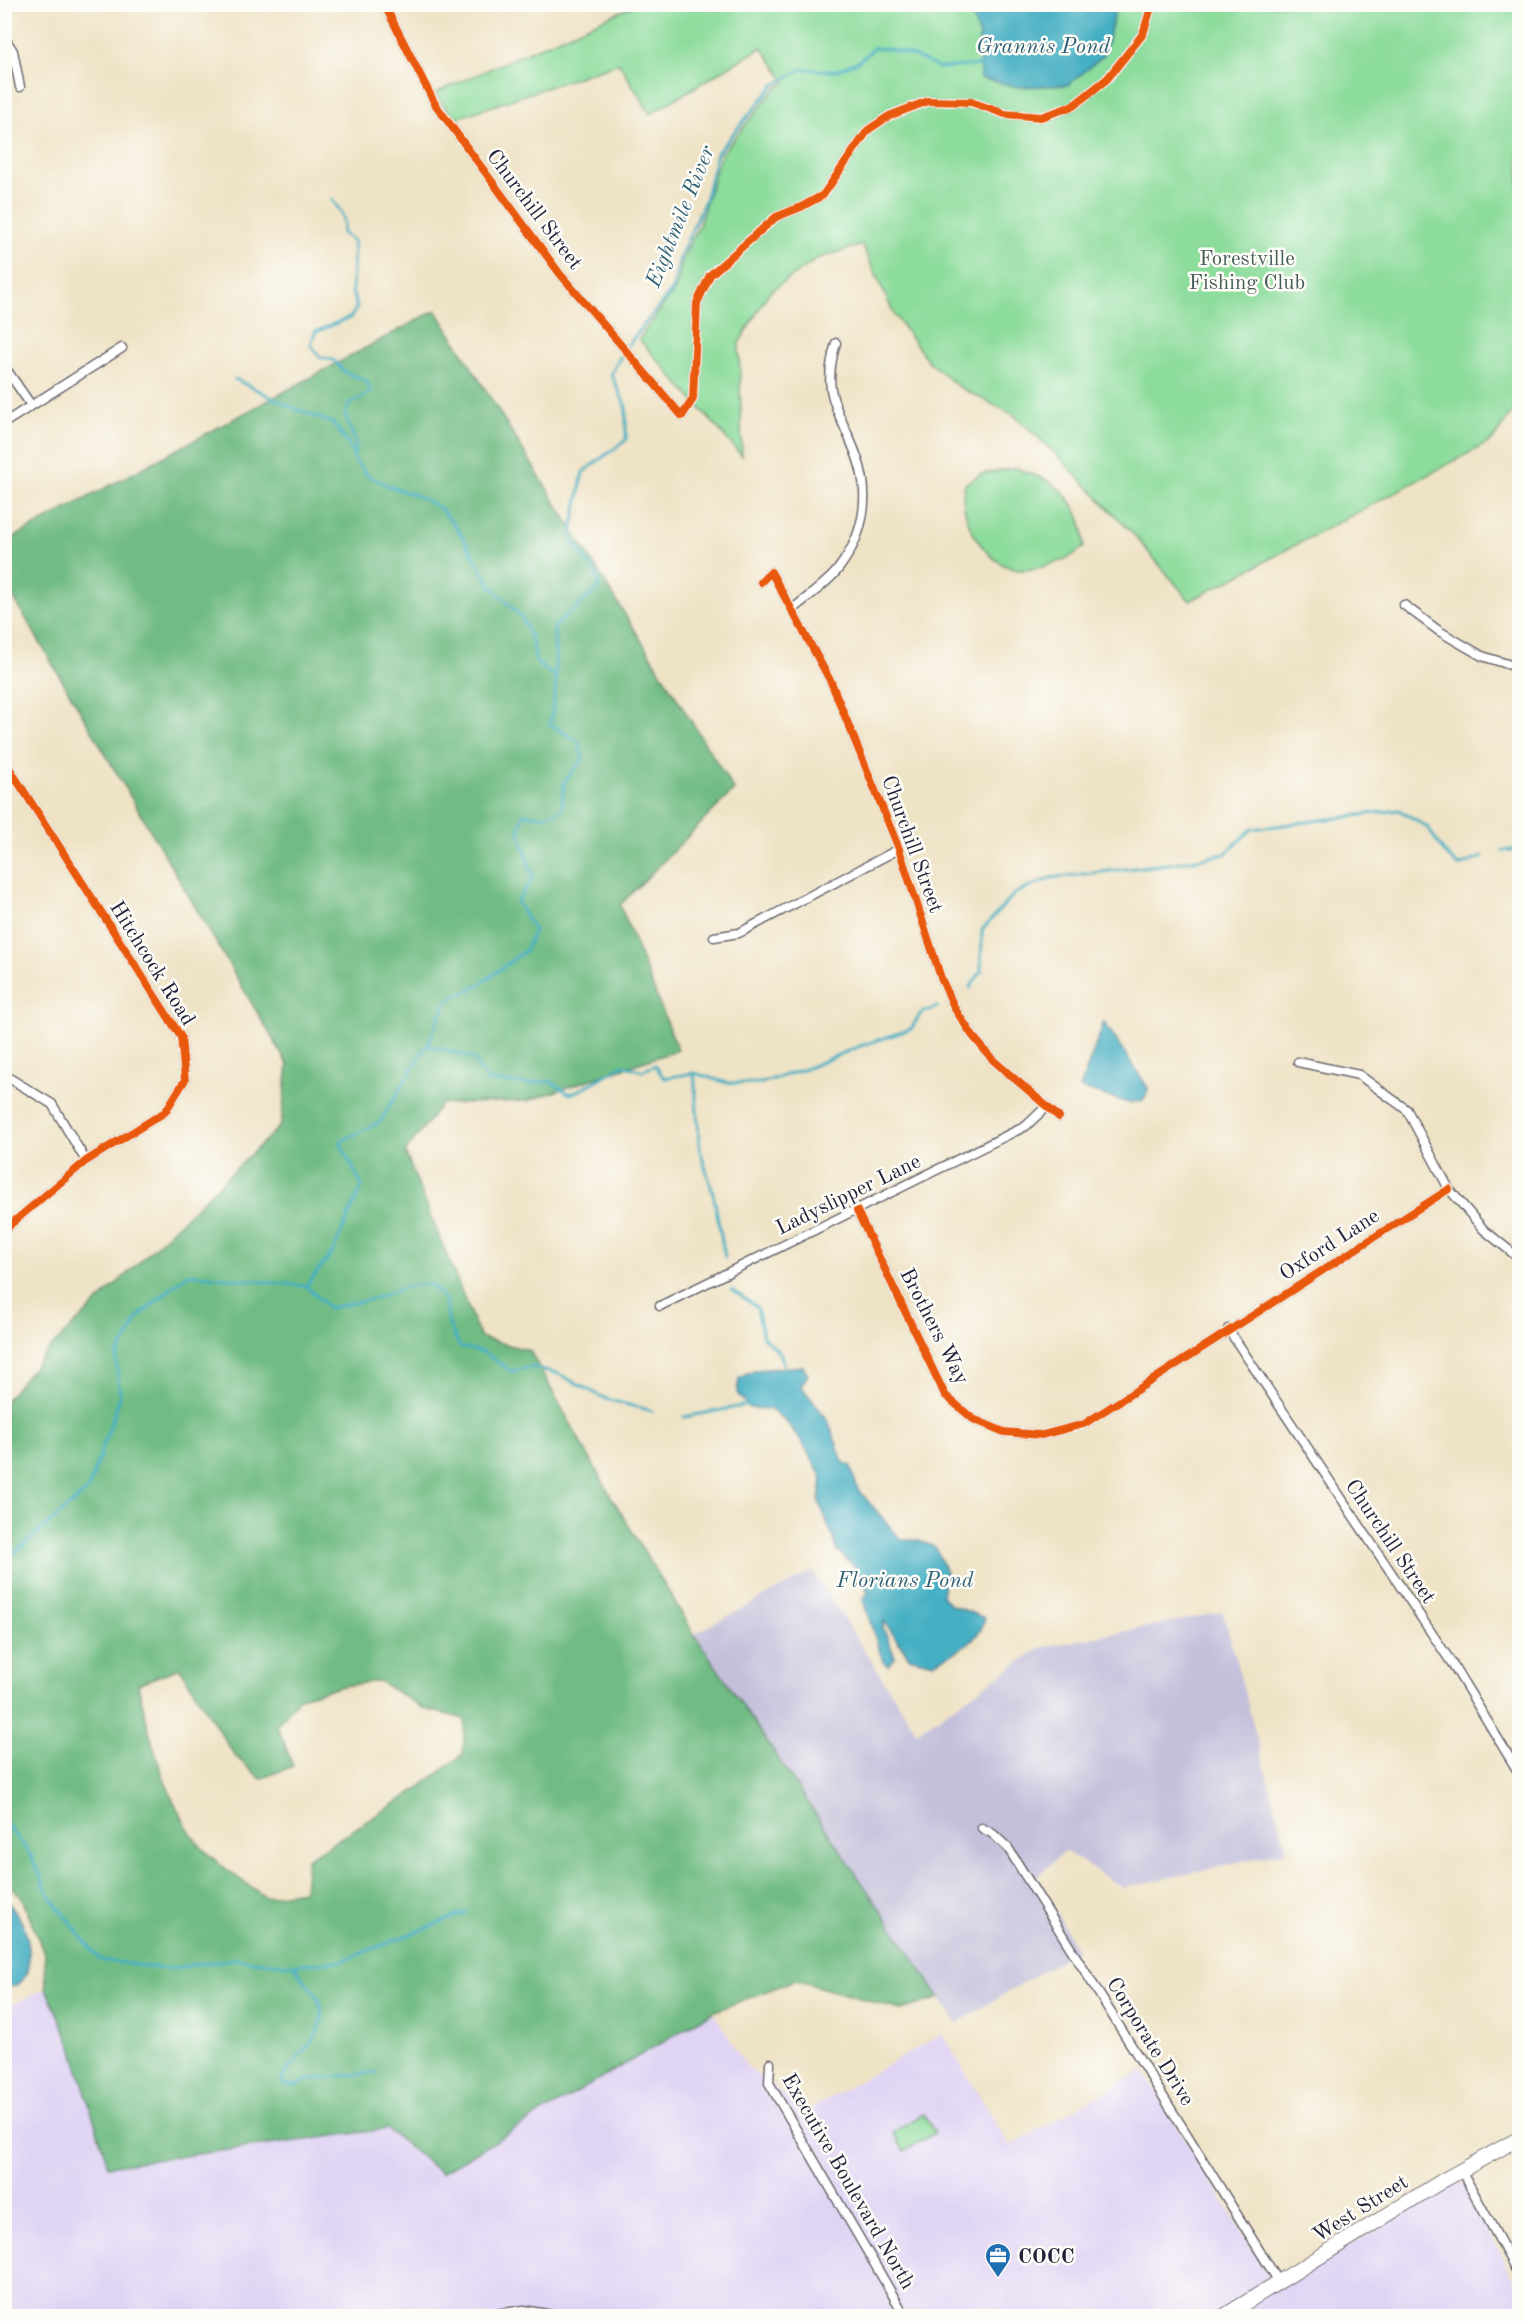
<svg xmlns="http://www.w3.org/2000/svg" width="1524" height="2321" font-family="'Old Standard TT',serif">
<rect width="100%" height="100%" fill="#fdfcf7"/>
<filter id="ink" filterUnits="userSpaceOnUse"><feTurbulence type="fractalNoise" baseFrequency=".0167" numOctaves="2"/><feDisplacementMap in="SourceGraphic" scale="12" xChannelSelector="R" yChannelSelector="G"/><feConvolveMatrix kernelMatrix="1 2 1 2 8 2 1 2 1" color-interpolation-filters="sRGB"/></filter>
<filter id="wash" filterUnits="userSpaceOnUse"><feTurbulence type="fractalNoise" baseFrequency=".008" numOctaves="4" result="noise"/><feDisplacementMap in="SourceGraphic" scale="24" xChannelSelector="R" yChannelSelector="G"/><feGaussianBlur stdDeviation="1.35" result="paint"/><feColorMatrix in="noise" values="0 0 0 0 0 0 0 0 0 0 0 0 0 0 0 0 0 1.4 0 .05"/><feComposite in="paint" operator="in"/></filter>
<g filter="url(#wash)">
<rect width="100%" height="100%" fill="#efe3c6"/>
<path fill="#e0d4f4" d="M46,1989L71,2044L108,2166L387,2129L441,2173L713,2012L747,2067L805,2112L942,2034L1010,2146L1143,2070L1277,2289L1460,2178L1519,2289V2316H5L4,2008Z"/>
<path fill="#c4c0db" d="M813,1571L917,1732L1040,1648L1223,1612L1287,1851L1123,1888L1065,1851L1037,1877L1077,1950L957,2023L694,1634Z"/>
<path fill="#8cdc9c" stroke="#577f6c" stroke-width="1.5" d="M635,5H1519V402L1492,441L1190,601L1135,536L1054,452L1014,415L959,387L928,361L894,314L862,245L819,258L769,292L739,343L742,456L639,339L676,288L683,257L699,225L721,154L776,88L786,82L762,47L650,114L619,63L454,119L435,93Z
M1017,468C1028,474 1041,476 1051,483C1073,496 1085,523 1084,547C1079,550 1077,553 1073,555C1063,562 1030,571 1019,570C985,565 956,517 965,484L981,474Z
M924,2114L935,2133L904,2151L893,2132Z"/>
<path fill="#71bc84" stroke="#4a6f60" stroke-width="1.5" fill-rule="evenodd" d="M436,310L734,790L620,905L678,1050L527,1101L441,1104L405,1152L480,1337L530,1351L612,1498L694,1634L940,1998L901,2010L795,1980L713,2012L441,2173L387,2129L108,2166L71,2044L46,1989L45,1956L22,1898L5,1881V1401L48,1350L281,1125L288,1065L5,583V542ZM180,1668L235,1756L261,1779L293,1766L277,1725L300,1697L343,1686L379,1681L425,1709L465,1719L463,1754L415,1791L307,1859L304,1891L265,1897C247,1884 206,1857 195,1839C164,1794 149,1736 138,1684Z"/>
<path fill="#44afc3" stroke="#33687f" stroke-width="1.5" d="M1117,4L1104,55L1068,85L1018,87L980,78L979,35L969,5Z
M1104,1022L1148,1088L1147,1094L1143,1100L1129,1103L1080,1088Z
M803,1366L808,1375L801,1386L828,1420L843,1462L851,1466L857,1488L901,1540H919L936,1548L946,1572L942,1596L951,1605L985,1618C981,1642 953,1653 933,1663L909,1657L884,1621L883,1628L895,1657L889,1666L883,1662L863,1600L868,1592L855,1567L838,1551L819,1501L822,1478L803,1444L785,1420L769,1409L749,1408L737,1393L739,1378L756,1370Z
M4,1897C12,1907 21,1918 25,1929C32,1949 33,1989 5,1987Z"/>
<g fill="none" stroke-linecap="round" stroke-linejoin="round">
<path stroke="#44afc3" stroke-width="3" d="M332,199C340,210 347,219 342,233L354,241L352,292L357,307L351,317L315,332L311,345L320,357L333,360L346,373L367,381L370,391L361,399L350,403L345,413L356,444L354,455
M628,345L673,289L680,257L705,200L717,153L774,85L802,69L835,71L859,61L874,48L889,49L914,56L939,68L983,65
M235,379L293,408L333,423L349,445L356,462L368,476L391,487L415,495L439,507L459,531L492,587L522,618L531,639L536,662L556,678
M1502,851L1520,849
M970,988L981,971L982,930L1014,894L1050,878L1176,863L1225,854L1252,829L1399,810L1427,827L1444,852L1458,866L1483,857
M428,1045L473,1058L487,1081L530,1084L550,1081L570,1094L582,1089L623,1065L642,1071L655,1065L664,1078L694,1073L728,1083H761L805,1069L860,1046L911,1029L921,1013L937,1007
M694,1073L700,1150L713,1193L725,1257
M306,1286L329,1308L373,1299L412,1285H431L445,1300L449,1325L460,1347L483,1352L511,1371L533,1367L559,1374L606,1399L652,1411
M732,1290L757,1307L763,1337L781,1354L784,1369
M684,1417L748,1405
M4,1562L88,1490L120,1397L116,1358L140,1315L188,1274L306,1286L333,1252L362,1186L340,1142L380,1122L427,1045L447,1000L478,986L526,950L534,930L517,902L533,878L519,830L524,814L546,816L562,809L564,782L583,759L578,741L550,724L556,686L554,627L599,588L597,576L571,537L583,472L626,440V407L611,374L622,354
M4,1821L30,1854L50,1897L100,1960L166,1969L234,1959L289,1965L342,1961L467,1912
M295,1965C299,1979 312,1986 318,1999C334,2034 295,2053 282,2080L286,2085L296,2086L307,2080L376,2072"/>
</g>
</g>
<g filter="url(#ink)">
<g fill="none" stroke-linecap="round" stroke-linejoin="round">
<defs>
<path id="minor" d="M384,4L435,104L560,274L682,416L693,399L697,303L710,275L776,217L801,207L823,195L868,130L889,116L928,101L971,102L1005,114L1041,117L1073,106L1107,79L1143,34L1152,4
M4,37L13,51L20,87
M4,366L31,405
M4,423L122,348
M761,582L771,572L831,682L899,849L941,978L955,1009L972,1035L993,1060L1059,1117
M1404,605L1439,631L1482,656L1520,668
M793,609C806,598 823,586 835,573C863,539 872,498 857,457C840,410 820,396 836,343
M4,760L181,1037L185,1080L165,1112L86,1161L11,1224L4,1232
M714,937L739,933L899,849
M1298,1062L1359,1075L1407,1110L1449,1189L1484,1230L1520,1259
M4,1075L52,1104L86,1161
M857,1211L945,1395L973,1419L1004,1432L1042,1435L1084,1424L1449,1189
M660,1306L1026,1126L1046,1107
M1228,1329L1455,1668L1520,1775
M982,1828L993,1834L1008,1848L1279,2282
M770,2063L769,2083L905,2316
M1461,2170L1520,2277
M481,2316L524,2310L558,2316"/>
<path id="primary" d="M1224,2316L1442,2181L1520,2138"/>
</defs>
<use href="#minor" stroke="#6a666c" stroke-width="11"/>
<use href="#primary" stroke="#6a666c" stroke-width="16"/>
<use href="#minor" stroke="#fff" stroke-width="8"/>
<use href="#primary" stroke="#fff" stroke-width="14"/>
<defs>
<path id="cycleway" d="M384,4L435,104L560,274L682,416L693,399L697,303L710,275L776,217L801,207L823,195L868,130L889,116L928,101L971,102L1005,114L1041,117L1073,106L1107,79L1143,34L1152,4
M761,582L771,572L831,682L899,849L941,978L955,1009L972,1035L993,1060L1059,1117
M4,760L181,1037L185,1080L165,1112L86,1161L11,1224L4,1232
M857,1211L945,1395L973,1419L1004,1432L1042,1435L1084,1424L1449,1189"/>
</defs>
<use href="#cycleway" stroke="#fdfcf7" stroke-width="11"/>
<use href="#cycleway" stroke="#e8590c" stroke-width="8"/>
</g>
</g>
<defs>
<symbol id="office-pin" viewBox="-11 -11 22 30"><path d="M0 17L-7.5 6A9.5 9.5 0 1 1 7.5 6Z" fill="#1f6fb2" stroke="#fdfcf7"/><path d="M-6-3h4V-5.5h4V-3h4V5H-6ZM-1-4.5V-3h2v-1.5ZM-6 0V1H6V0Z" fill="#fff"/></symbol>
</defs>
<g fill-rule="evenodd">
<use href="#office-pin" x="983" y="2241" width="30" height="40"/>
</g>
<g text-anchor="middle" stroke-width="5" stroke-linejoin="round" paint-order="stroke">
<g font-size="21" fill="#22223b" stroke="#fdfcf7">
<text transform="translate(535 209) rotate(53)" y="7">Churchill Street</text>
<text transform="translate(913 844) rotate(70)" y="7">Churchill Street</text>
<text transform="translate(153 963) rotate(58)" y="7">Hitchcock Road</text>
<text transform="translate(848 1194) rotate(-26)" y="7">Ladyslipper Lane</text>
<text transform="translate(1329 1244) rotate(-33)" y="7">Oxford Lane</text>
<text transform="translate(935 1326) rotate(63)" y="7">Brothers Way</text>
<text transform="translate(1391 1541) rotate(56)" y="7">Churchill Street</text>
<text transform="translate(1151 2041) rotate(58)" y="7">Corporate Drive</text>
<text transform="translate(849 2181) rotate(60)" y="7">Executive Boulevard North</text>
<text transform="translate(1360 2208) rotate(-32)" y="7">West Street</text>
</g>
<g font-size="21" fill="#425a58" stroke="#fdfcf7">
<text x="1247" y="265">Forestville<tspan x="1247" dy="24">Fishing Club</tspan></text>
</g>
<g font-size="21" font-weight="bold" fill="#22223b" stroke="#fdfcf7" text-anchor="start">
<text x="1018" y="2263">COCC</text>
</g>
<g font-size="22" font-style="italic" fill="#316178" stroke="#fdfcf7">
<text x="1043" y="53">Grannis Pond</text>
<text transform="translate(679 216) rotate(-68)" y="8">Eightmile River</text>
<text x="905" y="1587">Florians Pond</text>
</g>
</g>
<rect width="1524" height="2321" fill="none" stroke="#fdfcf7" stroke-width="24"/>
</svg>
